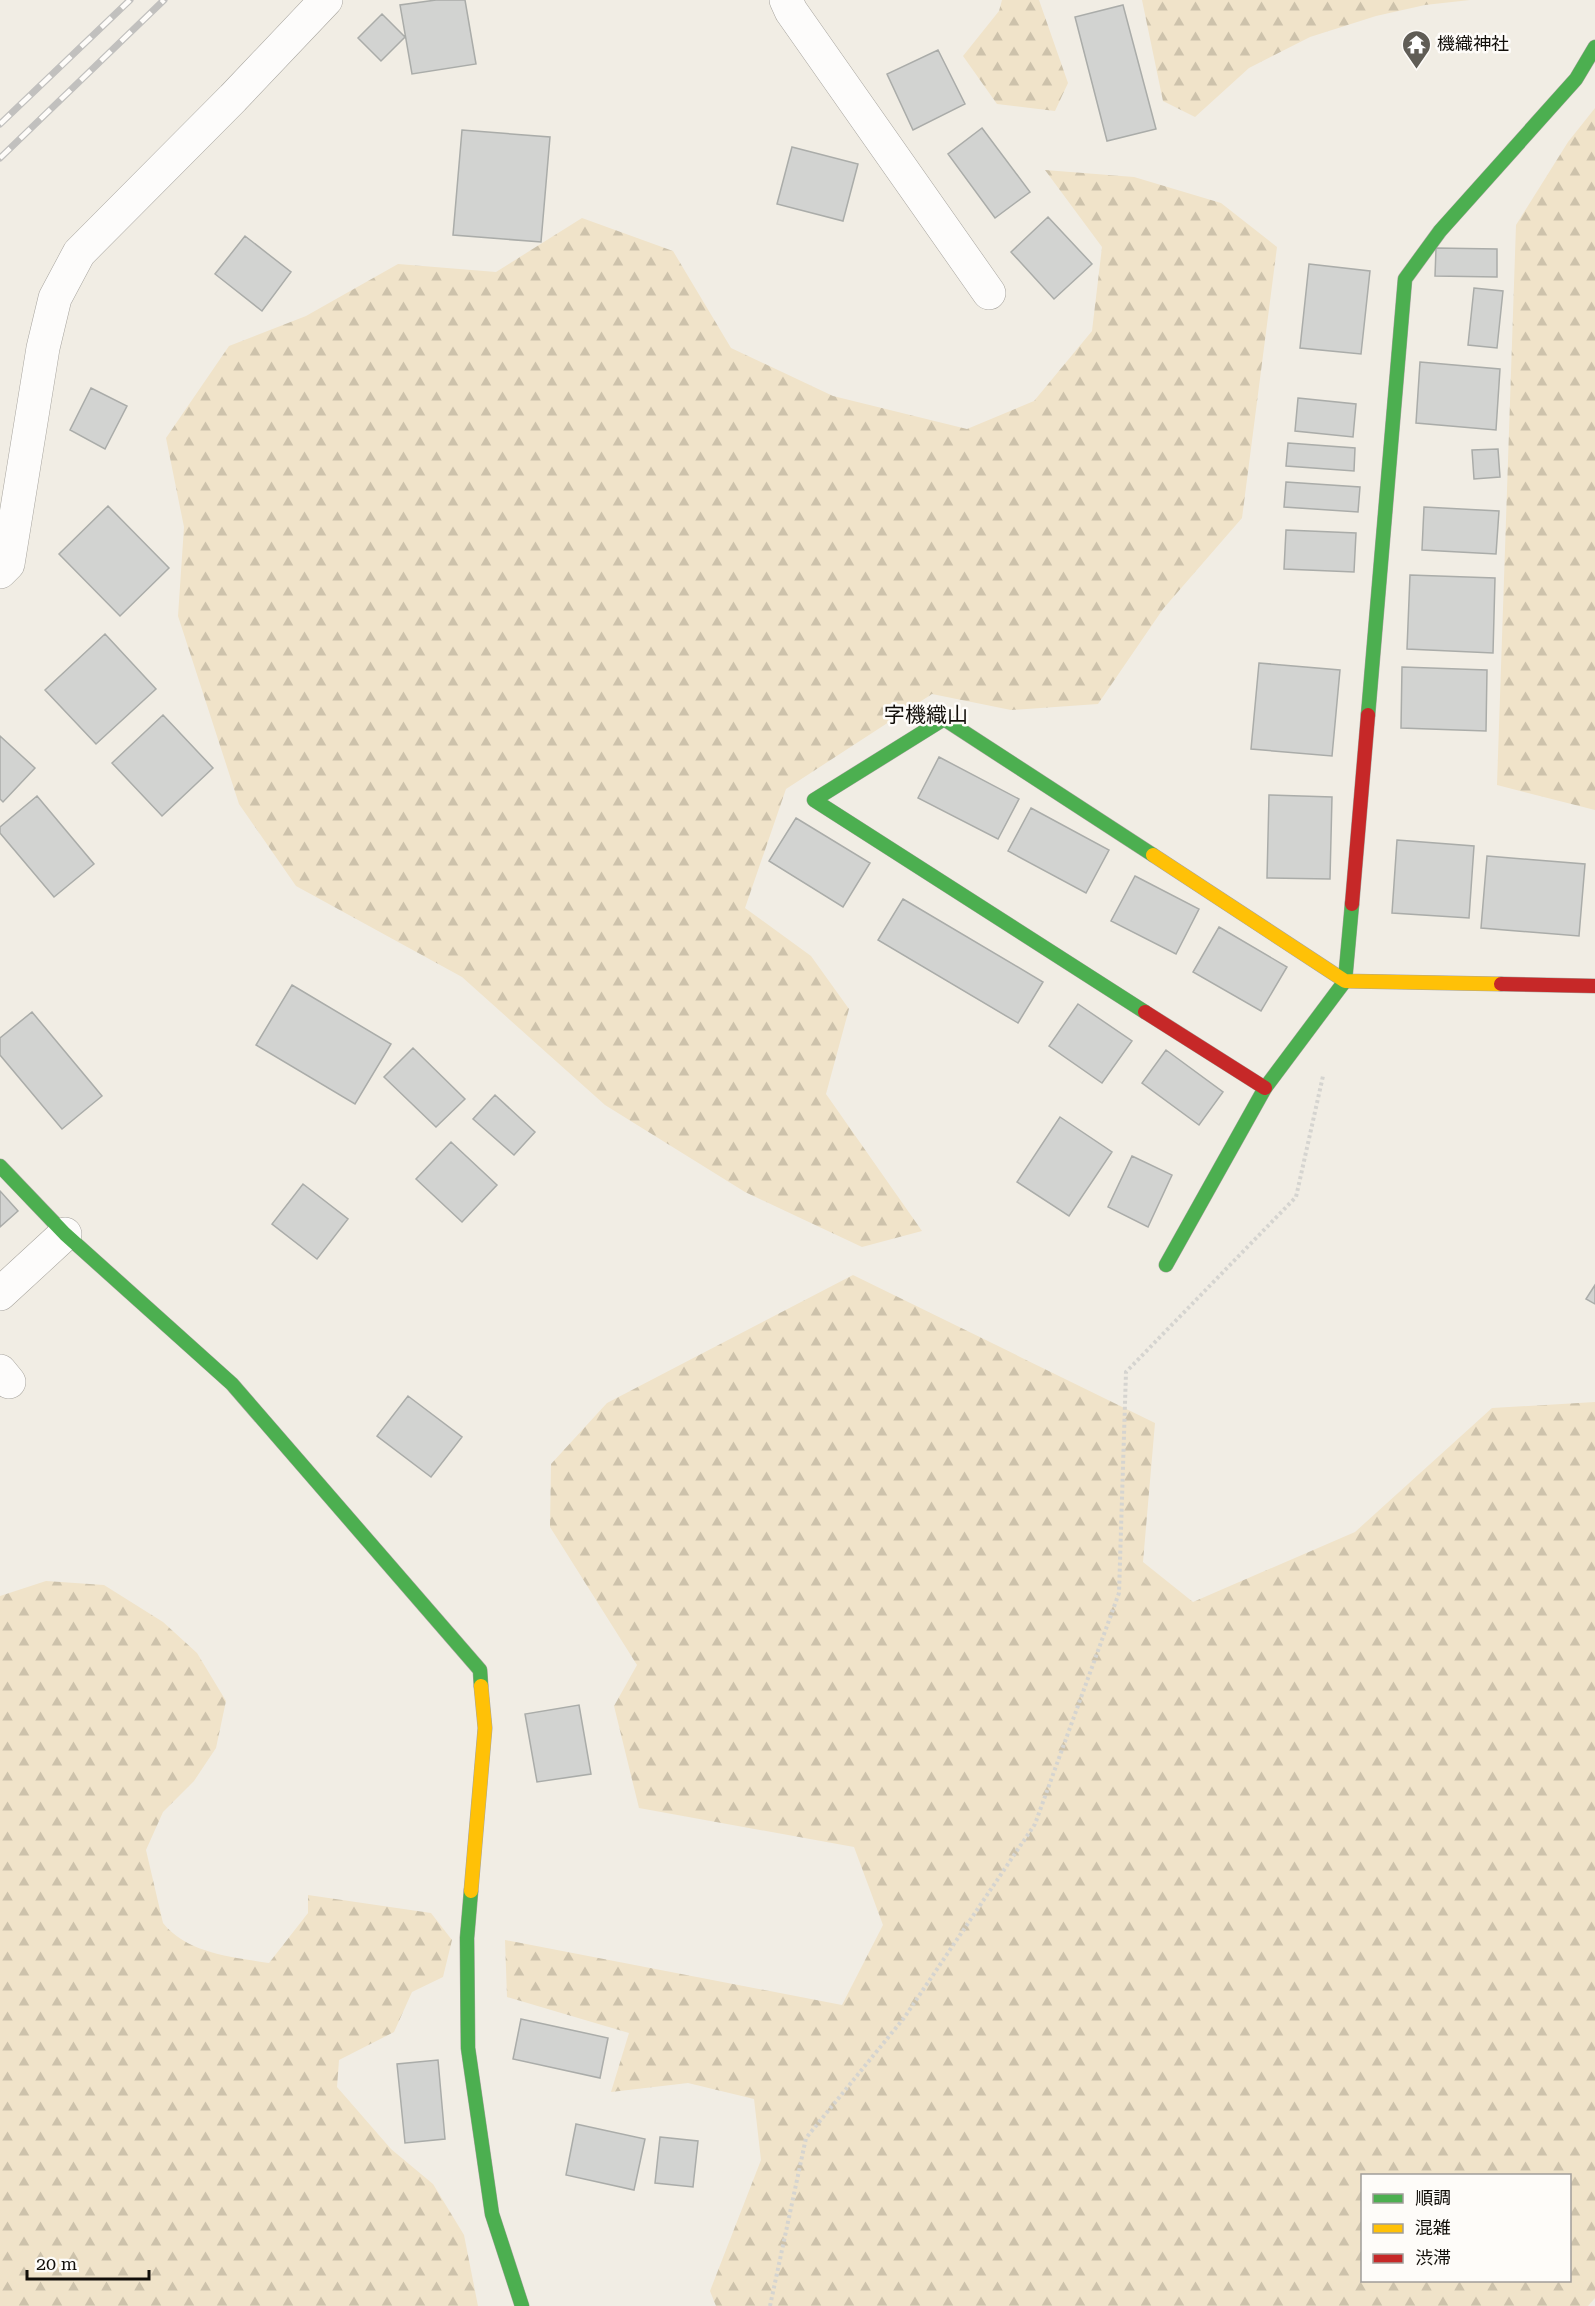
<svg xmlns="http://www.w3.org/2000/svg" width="1595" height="2306" font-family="'Roboto Serif','Noto Sans JP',serif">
<defs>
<pattern id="forest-firs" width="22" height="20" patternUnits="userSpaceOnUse" patternTransform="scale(1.5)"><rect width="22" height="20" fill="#f0e3c9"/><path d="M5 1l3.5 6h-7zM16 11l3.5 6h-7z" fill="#cdc2ab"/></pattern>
</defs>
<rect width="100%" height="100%" fill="#f1ede4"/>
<path fill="url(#forest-firs)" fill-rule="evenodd" d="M1002,0H1039L1068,83L1055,111L997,104L963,56L999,11Z
M1142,0H1470L1425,5L1376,16L1310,37L1249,68L1195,117L1163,101Z
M1595,108V810L1497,785L1516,225L1568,142Z
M1045,170L1134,177L1221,203L1277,247L1242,518L1163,609L1098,704L1011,710L932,694L786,789L745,908L811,956L849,1009L826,1094L922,1231L862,1247L745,1192L605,1105L462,977L296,886L239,804L178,616L184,527L166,438L229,346L306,316L398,264L496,272L582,218L673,251L731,348L833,396L967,429L1034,401L1092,331L1102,247Z
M853,1275L1155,1423L1143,1562L1193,1602L1355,1532L1492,1408L1595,1402V2298L1588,2306H716L710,2291L761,2160L754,2099L688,2083L611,2092L629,2033L507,1997L505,1940L842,2005L883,1925L854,1847L639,1808L614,1706L637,1665L550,1527L551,1464L607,1403ZM1362,2176H1570V2280H1362Z
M46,1581L104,1585L163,1622L197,1653L226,1701L216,1748L194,1781L163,1812L146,1850L163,1923C188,1954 233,1957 269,1963L308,1913V1895L431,1913L452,1940L443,1977L412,1992L394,2032L339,2060L337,2087L391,2149L433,2184L464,2235L478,2306H0V1596Z"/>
<path fill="#d2d3d1" stroke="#aaaca9" stroke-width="1.5" d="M436,0H465L476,64L412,74L400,5Z
M1123,5L1156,129L1107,141L1075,17Z
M382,14L405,37L381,61L358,38Z
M938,50L965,104L913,130L887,74Z
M982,128L1030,192L995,218L948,154Z
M462,130L550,137L541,242L453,235Z
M792,147L858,164L843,221L777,204Z
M1048,217L1092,264L1054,299L1011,252Z
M245,236L291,272L262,311L215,274Z
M1436,248L1497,249V277L1435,276Z
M1309,264L1370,271L1361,354L1300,348Z
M1474,288L1503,291L1497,348L1468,345Z
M1420,362L1500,369L1496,430L1416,423Z
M91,388L127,406L105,449L70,430Z
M1298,398L1356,404L1353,437L1295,431Z
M1288,443L1355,448L1354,471L1286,466Z
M1498,449L1500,477L1474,479L1472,450Z
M1286,482L1360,487L1358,512L1284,507Z
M108,506L169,568L120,616L59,554Z
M1424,507L1499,511L1496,554L1422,550Z
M1286,530L1356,533L1354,572L1284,569Z
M1410,575L1495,578L1493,653L1407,649Z
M105,634L156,689L96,744L45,690Z
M1259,663L1340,670L1332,756L1251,749Z
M1402,667L1487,670L1486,731L1401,728Z
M163,715L213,768L162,816L112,763Z
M0,736L35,768L3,802L0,799Z
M939,757L1019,799L998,839L918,798Z
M1269,795L1332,797L1330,879L1267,878Z
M37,796L94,864L54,897L0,833V827Z
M1031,808L1109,850L1086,893L1008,851Z
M796,818L870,863L843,907L769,861Z
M1397,840L1474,846L1469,918L1392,913Z
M1487,856L1585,864L1579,936L1481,928Z
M1135,876L1199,909L1176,954L1111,921Z
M903,899L1043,982L1018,1023L878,940Z
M1219,927L1287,967L1261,1011L1193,972Z
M292,985L391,1044L355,1104L256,1045Z
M1078,1004L1132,1041L1102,1083L1049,1046Z
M32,1012L102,1096L62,1129L0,1055V1038Z
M413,1048L465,1099L436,1127L384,1077Z
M1166,1050L1223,1092L1199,1125L1142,1083Z
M495,1095L535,1132L514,1155L473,1119Z
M1060,1117L1112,1152L1069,1216L1017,1182Z
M451,1142L497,1185L462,1222L416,1179Z
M1132,1156L1172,1175L1148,1227L1108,1207Z
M303,1184L348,1219L317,1259L272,1224Z
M0,1191L18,1211L0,1227Z
M1595,1285V1304L1586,1299Z
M408,1396L462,1437L431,1477L377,1436Z
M579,1705L591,1774L537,1782L525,1714Z
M521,2019L608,2038L600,2078L513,2059Z
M438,2060L445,2139L405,2143L397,2064Z
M576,2124L645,2139L634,2190L566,2175Z
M660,2137L698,2141L693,2187L655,2183Z"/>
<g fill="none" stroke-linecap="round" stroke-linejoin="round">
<defs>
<path id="street" d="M786,0L791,11L989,293
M0,572L8,564L43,348L55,298L79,253L233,98L326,0
M0,1294L65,1234
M0,1371L9,1382"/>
<path id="fast" d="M1368,715L1405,279L1440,231L1576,79L1595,47
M1145,1012L814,800L944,719L1153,855
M0,1166L65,1234L232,1384L480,1670L481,1686
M1166,1265L1265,1088L1345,981L1352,904
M471,1891L467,1938L468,2048L492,2214L522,2306"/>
<path id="slow" d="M1153,855L1345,981L1501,984
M471,1891L485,1728L481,1686"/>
<path id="jam" d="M1352,904L1368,715
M1501,984L1595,986
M1145,1012L1265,1088"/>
</defs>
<use href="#street" stroke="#a7a49e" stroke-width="34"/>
<use href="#fast" stroke="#a7a49e" stroke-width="15"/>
<use href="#slow" stroke="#a7a49e" stroke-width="15"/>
<use href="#jam" stroke="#a7a49e" stroke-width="15"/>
<path stroke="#d5d4d0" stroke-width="4" stroke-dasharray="3 3" stroke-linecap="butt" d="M770,2306L806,2138L904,2018L1035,1824L1119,1593L1126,1372L1296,1197L1323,1076"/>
<use href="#street" stroke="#fdfcfb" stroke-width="33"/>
<use href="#fast" stroke="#4caf50" stroke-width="14"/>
<use href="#slow" stroke="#ffc107" stroke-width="14"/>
<use href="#jam" stroke="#c62828" stroke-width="14"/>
<defs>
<path id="rail" d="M0,124L130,0
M0,158L164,0"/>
</defs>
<use href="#rail" stroke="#c1c0be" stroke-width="7"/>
<use href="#rail" stroke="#fefcf9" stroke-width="4.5" stroke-dasharray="14" stroke-linecap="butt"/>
</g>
<defs>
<symbol id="temple-pin" viewBox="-11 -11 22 30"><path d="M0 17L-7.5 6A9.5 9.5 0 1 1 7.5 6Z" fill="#605d56" stroke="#fefcf9"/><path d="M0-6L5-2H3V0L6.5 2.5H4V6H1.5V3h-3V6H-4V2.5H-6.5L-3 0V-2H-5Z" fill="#fff"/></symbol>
</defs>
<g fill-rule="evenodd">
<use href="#temple-pin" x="1400" y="28" width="33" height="45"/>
</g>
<g text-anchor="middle" stroke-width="5" stroke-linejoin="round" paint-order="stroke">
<g font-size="18" fill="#120f0a" stroke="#fefcf9" text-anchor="start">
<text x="1437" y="50">機織神社</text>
</g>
<g font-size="21" fill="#120f0a" stroke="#fefcf9">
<text x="926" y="722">字機織山</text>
</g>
</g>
<rect x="1361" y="2174" width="210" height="108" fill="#fefcf9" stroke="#a09d99" stroke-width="1.5"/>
<rect x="1373" y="2194" width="30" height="9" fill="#4caf50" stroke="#a09d99" stroke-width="1.5"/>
<text x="1415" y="2204" font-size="18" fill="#120f0a">順調</text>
<rect x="1373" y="2224" width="30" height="9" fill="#ffc107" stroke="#a09d99" stroke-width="1.5"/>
<text x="1415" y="2234" font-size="18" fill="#120f0a">混雑</text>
<rect x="1373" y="2254" width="30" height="9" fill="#c62828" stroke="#a09d99" stroke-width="1.5"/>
<text x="1415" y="2264" font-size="18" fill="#120f0a">渋滞</text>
<path d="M27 2270v9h122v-9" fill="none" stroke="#120f0a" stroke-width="3"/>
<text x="36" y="2270" font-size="18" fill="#120f0a" stroke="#fefcf9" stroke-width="4.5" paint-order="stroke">20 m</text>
</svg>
